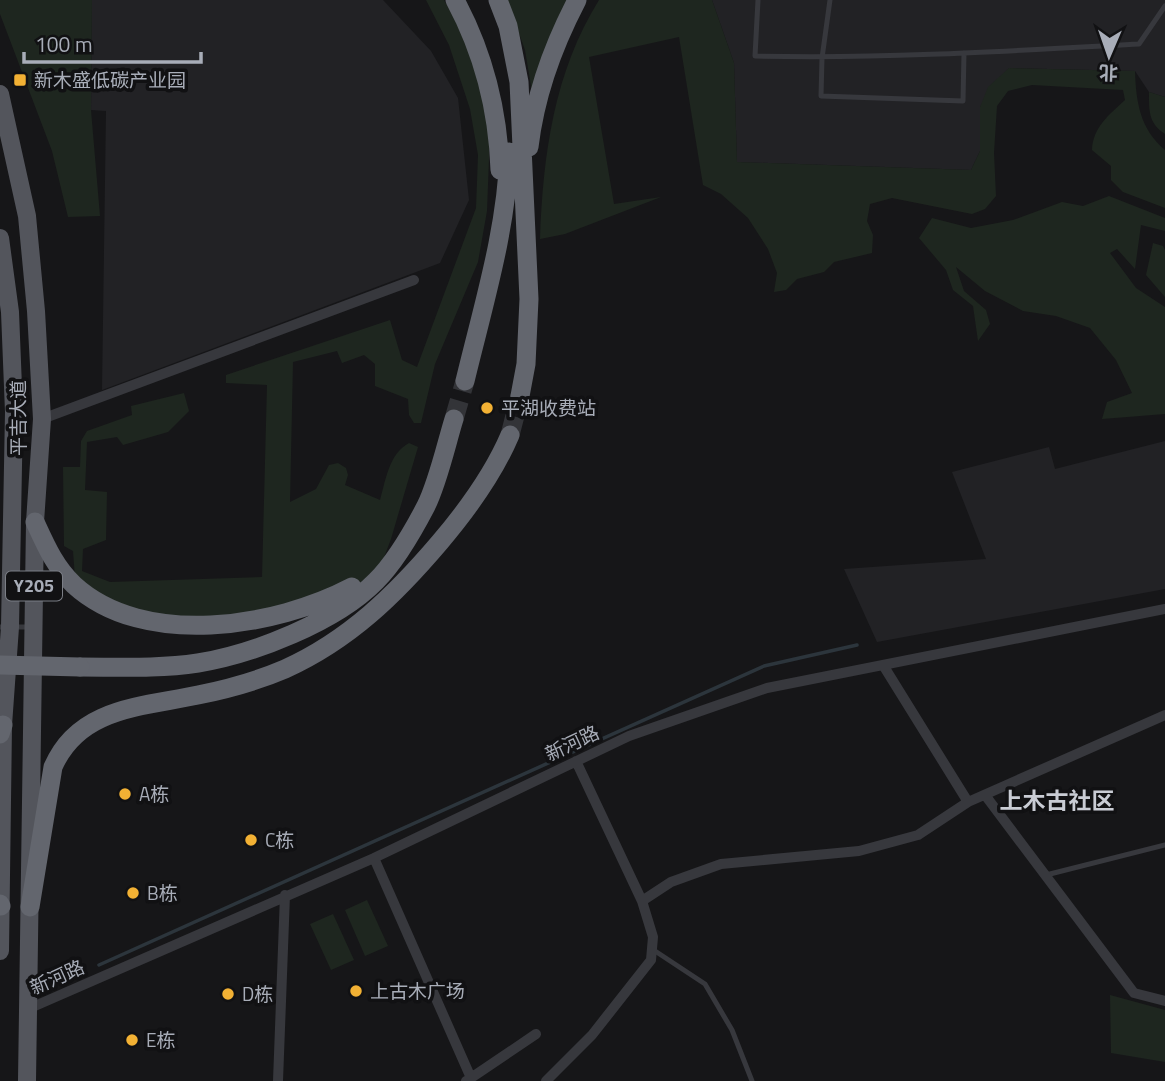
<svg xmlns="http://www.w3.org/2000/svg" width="1165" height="1081" font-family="'Titillium Web','Noto Sans SC',sans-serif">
<rect width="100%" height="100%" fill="#161618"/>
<path fill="#222225" d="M92,0H383L431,51L458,98L469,200L440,263L102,390L106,111L91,110Z
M712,0H1165V97L1149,92L1135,71L1009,68L980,107V151L971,170L737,162L734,63Z
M1165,441V589L877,642L844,569L986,559L952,472L1049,447L1055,469Z"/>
<path fill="#1e261f" d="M0,0H92L91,110L100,216L68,217L52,151L0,14Z
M426,0H444L462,33L477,75L490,133L487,211L478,262L435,364L421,423H414L409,415L408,399L375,386V364L364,355L342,363L337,351L293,362L290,502L316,489L329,465L338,463L346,468L348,475L345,485L380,500C386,479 389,454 409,443L418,447L391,539L383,560L368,578L319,607L141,622L75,578L73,551L64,546L63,467H80L81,441L87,431L132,415L131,406L184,393L189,411L168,432L123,445L117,437L87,442L85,490L107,492L106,540L83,549L82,571L110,582L262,577L267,385L226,383V375L390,320L402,360L417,367L476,208L478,155L470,109L449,45Z
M507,0H574L532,92L525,50Z
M599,0H712L734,63L737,162L971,170L980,151V107L988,87L1009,68L1135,71C1136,102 1140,129 1165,150V208L1123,192L1111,180V166L1092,150C1093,127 1109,115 1125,100L1123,90L1032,85L1008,91L997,106L994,153L996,196L985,209L972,214L892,198L870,204L867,221L873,235L872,253L834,262L824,272L797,279L786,290L774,292L777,273L768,249L748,218L721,194L703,185L679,37L589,57L614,204L661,197L565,234L540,239C543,155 554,72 599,0Z
M1149,92L1165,97V134C1148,123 1149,110 1149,92Z
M1109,196L1165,218V231L1141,225L1135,269L1117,249L1110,253L1136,288L1165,307V414L1102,419L1107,402L1132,393L1116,360L1090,328L1056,316L1023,311L985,291L956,267L964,291L986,310L990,324L978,341L973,306L953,290L946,270L919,238L932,218L971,228L1013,220L1062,202L1083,206Z
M1153,243L1163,246L1165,250V297L1146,275Z
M367,900L388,946L365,956L345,910Z
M333,914L354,960L331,970L310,924Z
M1110,995L1165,1010V1062L1111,1053Z"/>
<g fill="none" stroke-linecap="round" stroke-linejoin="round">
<path stroke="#2c353c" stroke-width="3.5" d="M99,965L764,666L857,645"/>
<path stroke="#333438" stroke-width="19" stroke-dasharray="19 10" stroke-linecap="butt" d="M454,419L465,381
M510,435L520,396"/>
<path stroke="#37383d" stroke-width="5" d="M758,0L755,56C883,59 1011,51 1139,44L1165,6
M830,0L822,58L821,96L963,101L964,53
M0,627H31
M1046,875L1165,845
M652,949L705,984L732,1030L752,1081"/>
<path stroke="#37383d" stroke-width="10" d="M42,419L414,280
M883,665L968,802
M985,795L1134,993L1165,1001
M374,858L471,1078L466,1081
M642,901L671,882L721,864L859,851L918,835L968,802L1165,715
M28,1009L374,858L629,736L767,688L1165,609
M471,1078L536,1034
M278,1081L285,895
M546,1081L592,1035L651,960L653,937L642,901L576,761"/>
<path stroke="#53555c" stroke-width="18" d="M0,94L27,216L36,311L42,419L35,522L27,1081
M0,238L10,312L14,412L10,627L3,725L0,951"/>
<path stroke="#63666e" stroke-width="19" d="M455,0C483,52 498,111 500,170
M498,0L508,26L519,82L529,299L526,364L520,396
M529,147C535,95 553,46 577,0
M465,381C483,306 507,229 509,152
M35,522C46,546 55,567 74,585C144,649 276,627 352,587
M80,667C119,667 159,669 198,663C253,654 336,622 376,581C396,561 413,531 426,506C438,482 446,445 454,419
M0,734L3,725
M0,904L1,906
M30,907L53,767C79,707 142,707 198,695C228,689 257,681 285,669C349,640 395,595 440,542C468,509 493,475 510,435"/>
<path stroke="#63666e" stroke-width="19" d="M0,665L80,667"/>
</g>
<g fill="#f2b134" stroke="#111113" stroke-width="2.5">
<rect x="13" y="73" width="14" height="14" rx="3.5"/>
<circle cx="487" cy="408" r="7"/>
<circle cx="125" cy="794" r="7"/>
<circle cx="251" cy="840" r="7"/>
<circle cx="133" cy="893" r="7"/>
<circle cx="356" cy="991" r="7"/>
<circle cx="228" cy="994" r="7"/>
<circle cx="132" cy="1040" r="7"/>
</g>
<g text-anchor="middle" stroke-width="7" stroke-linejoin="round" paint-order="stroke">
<rect fill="#111113" stroke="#7b7e86" stroke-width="2" x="6" y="571.5" width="56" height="29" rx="5"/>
<g font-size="18" font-weight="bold" fill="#a8adb8">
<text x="34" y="592">Y205</text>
</g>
<g font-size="19" fill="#a8adb8" stroke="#111113" text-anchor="start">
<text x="34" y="87">新木盛低碳产业园</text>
<text x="501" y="415">平湖收费站</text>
<text x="139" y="801">A栋</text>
<text x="265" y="847">C栋</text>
<text x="147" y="900">B栋</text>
<text x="370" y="998">上古木广场</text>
<text x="242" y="1001">D栋</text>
<text x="146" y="1047">E栋</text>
</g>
<g font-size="19" fill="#a8adb8" stroke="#111113">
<text transform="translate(18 418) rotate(-90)" y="7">平吉大道</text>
<text transform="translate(572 743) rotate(-25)" y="7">新河路</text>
<text transform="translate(57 977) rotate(-24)" y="7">新河路</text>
</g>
<g font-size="23" font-weight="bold" fill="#c9ccd4" stroke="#111113">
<text x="1057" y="809">上木古社区</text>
</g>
</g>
<g transform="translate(1109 56) rotate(182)" stroke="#111113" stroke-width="5" paint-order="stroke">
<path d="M0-5L12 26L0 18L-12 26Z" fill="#a8adb8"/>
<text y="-10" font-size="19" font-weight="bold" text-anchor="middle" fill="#a8adb8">北</text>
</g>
<path d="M24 52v10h177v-10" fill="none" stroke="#a8adb8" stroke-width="3.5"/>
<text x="35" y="52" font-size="21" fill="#a8adb8" stroke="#111113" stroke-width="5" paint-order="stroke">100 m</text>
</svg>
